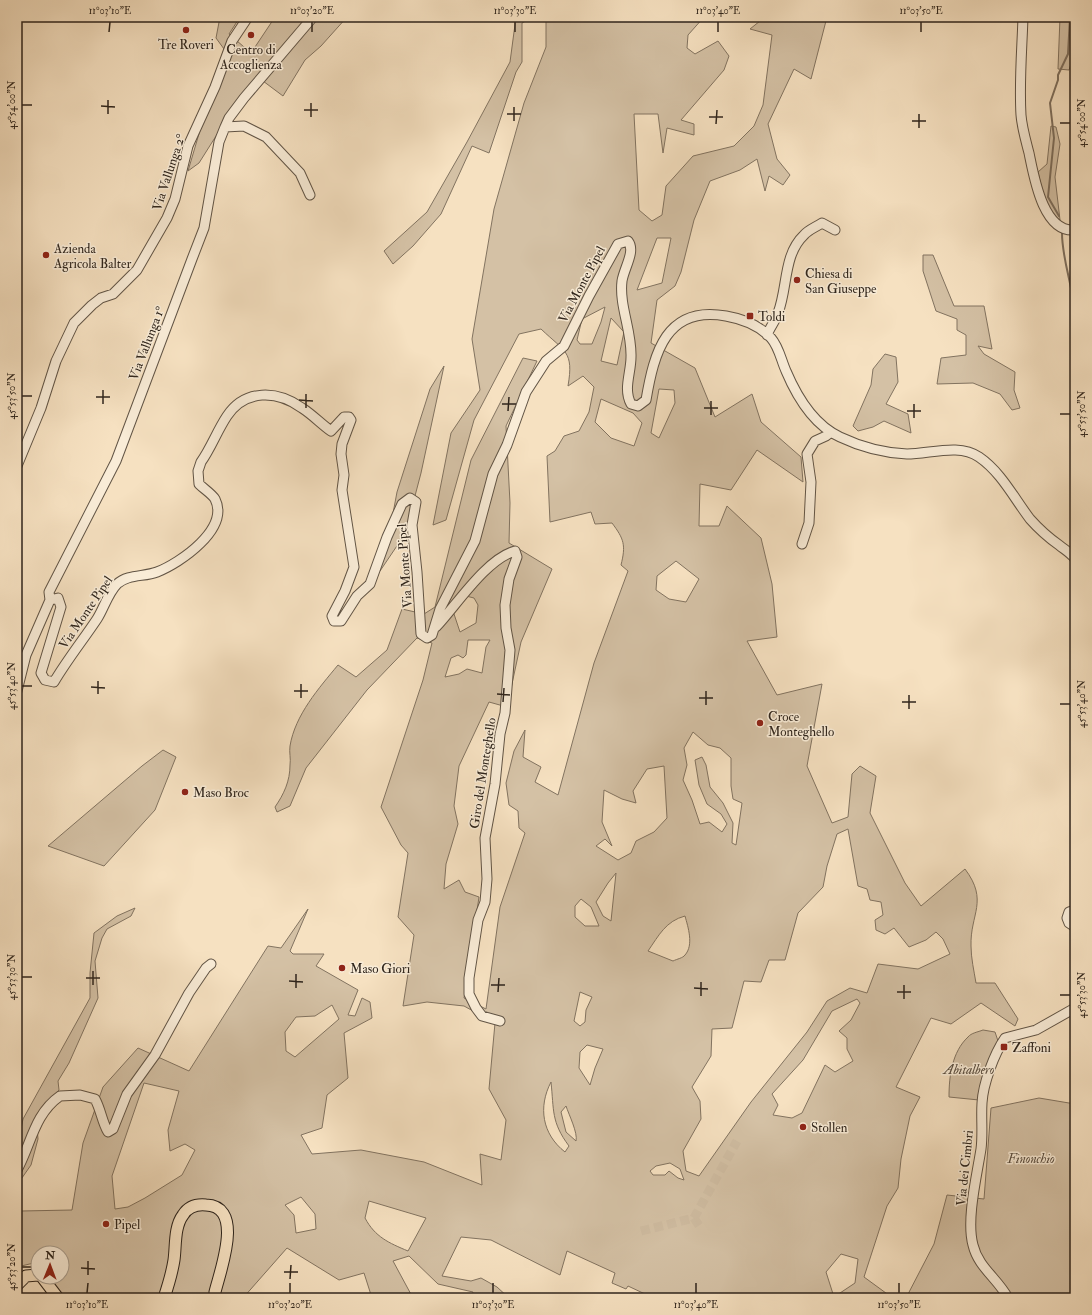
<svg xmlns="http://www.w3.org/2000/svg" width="1092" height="1315" font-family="'IM FELL Double Pica',serif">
<rect width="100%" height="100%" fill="#f6e1c1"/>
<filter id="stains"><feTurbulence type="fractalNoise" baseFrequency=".005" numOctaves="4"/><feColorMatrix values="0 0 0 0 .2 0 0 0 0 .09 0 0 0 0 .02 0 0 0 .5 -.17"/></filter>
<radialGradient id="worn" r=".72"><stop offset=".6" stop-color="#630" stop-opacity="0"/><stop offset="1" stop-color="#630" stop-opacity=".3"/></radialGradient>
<path fill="#d4c1a5" stroke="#827360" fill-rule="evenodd" d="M220,17H240L229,34L251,53L275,17H347L321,46L305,60L283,96L259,78L228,117L199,163L188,171L224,49L216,38Z
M516,17H533L522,23V62L516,72L489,153L472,146L441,214L413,246L393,264L384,251L427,212L467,142L510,62Z
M546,17H704L688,35L687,48L695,54L718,41L729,56L724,70L681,120L694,124V135L667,128L663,153L658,114H634L639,210L652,221L662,215L666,186L693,156L734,146L754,126L763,105L772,35L750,29L765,17H827L811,79L794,69L768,124L777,159L790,175L783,185L769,176L765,191L757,159L740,170L710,181L694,220L681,272L675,286L657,300L651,343L695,368L715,417L752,394L761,422L801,457L803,482L757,450L731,490L700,484L699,526H719L727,506L761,538L772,584L777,637L747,641L777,695L822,684L807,766L832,823L848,817L852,774L860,766L876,776L870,813L905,883L921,906L965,869C989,901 970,914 971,946C971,958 974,971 976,983H995L1018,1019L1015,1026L981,1003L951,1024L931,1018L896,1087L920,1097L910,1116L901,1159L898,1188L887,1206L864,1277L890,1296L902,1298H645V1294L628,1286L626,1289L612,1283L615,1273L567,1251L560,1275L491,1240L461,1237L442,1276L471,1281L481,1278L497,1287L509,1298H472L473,1292L438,1284L409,1256L393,1261L413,1298H372L364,1273L339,1280L287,1248L243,1298H59L51,1277H62V1253H38V1262L17,1267V1217L21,1211L72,1210L83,1143L103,1087L138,1048L189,1071L268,946L281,948L308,909L290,951L293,954H324L316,966L358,990L348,1015L355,1016L362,998L370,1002L372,1018L344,1033L348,1078L327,1095L322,1128L301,1135L312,1154L361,1150L424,1162L482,1185L480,1154L501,1160L506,1120L489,1089L495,1023L464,1006L427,1002L403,1006L414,935L398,917L408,853L401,845L381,807L423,680L432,643L417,638L367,690L306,768L290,806L277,812L275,807C284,794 290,781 290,765C291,759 289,752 290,746C295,715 319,688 338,665L356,677L387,650L402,609L424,614L435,607L471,460L523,358L537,361L506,426L510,503L509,543L552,569L521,642L507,707L489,702L459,766L454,806L458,824L446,864L444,889L459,880L465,892L479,897L464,998L486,1009L500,907L525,833L519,828L518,811L509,805L506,783L514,751L525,730L523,757L541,767L535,782L558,795L594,663L628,571L621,565C626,545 624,539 612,523L595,524L591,512L550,522L547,456L555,451L564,436L579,431L589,412L594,387L583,376L568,386C574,351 565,352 541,329L519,334L474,420L446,520L433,525L451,433L480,390L472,339L494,209L524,103L546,47ZM657,238H671L662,283L637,290ZM605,307L601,322L592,344H580L577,340L582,319ZM611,318L624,332L617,365L601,361ZM659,389L674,390L675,403L659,438L651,433ZM601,399L633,413L642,423L634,446L611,438L595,422ZM676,561L699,579L686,602L669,599L656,590L657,576ZM466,596L474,598L478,605L476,623L460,632L453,611ZM468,640H490L486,647L482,673L467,669L459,674L445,677L451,658L458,655L463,658L466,655ZM693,732L708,745L720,748L731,758V786L733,799L742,803L736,845L732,843L733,823L723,803L710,787L706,765L702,757L695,760L699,785L707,804L721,814L727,824L722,832L709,822L700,824L692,800L683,780L687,765L684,748ZM664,766L667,818L654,832L636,841L631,853L618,860L596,846L605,839L612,846L602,822L604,790L622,799L636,803L633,791L647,769ZM848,829L858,886L867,889L870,900L881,902L883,915L875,920L876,930L885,934L894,928L909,947L926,940L936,932L943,939L950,954L918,969L878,964L867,993L850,988L827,1001L807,1032L751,1102L699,1176L686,1171L683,1151L701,1119L700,1101L692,1087L711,1056L712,1029L732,1028L744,981L761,982L769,960H785L798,913L823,887L827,866L837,834ZM616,873L611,921L603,916L596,902L608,883ZM581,899L591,907L599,926H585L575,917V906ZM685,916C688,927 694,945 685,955C683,958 677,959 673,961L648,951C659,935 666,921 685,916ZM580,992L592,997L586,1010L585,1022L580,1026L574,1021ZM857,999L860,1003L851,1020L839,1031L847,1038V1049L853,1061L835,1072L825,1065L802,1113L792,1118L773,1115L778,1105L772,1094L803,1060L832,1011ZM332,1005L339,1019L295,1057L286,1051L285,1032L296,1017L315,1016ZM587,1045L603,1049L595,1068L590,1085L579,1068L580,1052ZM551,1082C554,1110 551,1122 569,1146L565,1152C542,1134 538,1107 551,1082ZM144,1083L179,1091L168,1130L170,1151L185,1144L195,1150L182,1175L145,1198L128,1207L115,1209L112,1176ZM566,1106C569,1115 578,1133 576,1141L566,1132L561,1112ZM670,1163L680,1169L684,1180L678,1178L669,1171L665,1175H653L650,1171L656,1166ZM301,1197L315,1214L316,1229L296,1233L294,1215L285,1205ZM369,1201L426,1218L408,1251C389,1243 375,1237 365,1218ZM841,1254L858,1259L855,1283L834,1297L826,1272Z
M1060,17H1075V52L1069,70L1058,69Z
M1051,126L1056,127L1060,144L1055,177L1060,220L1055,219L1045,203L1038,172L1047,164Z
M923,255H933L954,306H984L992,349L978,346L984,354L1015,372L1014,390L1020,408L1012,410L1000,394L973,383L937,384L941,358L966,355V335L957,330V319L936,311L923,271Z
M885,354L896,357L898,382L886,404L908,414L911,433L884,421L873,427L858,431L853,426L871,385L873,369Z
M444,366L421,473L405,534L380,571L381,556L388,540L397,492L430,389Z
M163,750L176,757L155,810L104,866L48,846L142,766Z
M135,908L131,916L107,929L102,938L95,961L98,998L69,1063L58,1081L59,1090L36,1116L38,1139L31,1165L17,1185V1149L23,1119L90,998V973L94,933L117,916Z
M983,1030L995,1032L998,1041L979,1100L949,1097C949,1076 952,1052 968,1037C971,1033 978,1032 983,1030Z
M1039,1098L1075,1104V1298H906L934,1244L947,1195L984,1199L991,1108Z"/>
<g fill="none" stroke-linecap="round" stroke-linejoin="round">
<path stroke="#7e6f5d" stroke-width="2" d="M1059,216L1048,197L1054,138L1050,103L1058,80V75L1068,54L1070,17
M1062,233C1062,260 1073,286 1075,314"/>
<path stroke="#cebba0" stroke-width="9" stroke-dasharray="9 4.5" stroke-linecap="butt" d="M694,1218L700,1227
M641,1231L694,1218L737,1141"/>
<defs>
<path id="minor" d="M1023,17C1022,49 1019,82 1021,115C1022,128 1026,141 1029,153C1034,177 1043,233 1075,230
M225,127L244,126L266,137L300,173L310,195
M767,335C770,327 776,320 778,313C788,287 783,255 804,235C808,230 816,227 822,223L835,230
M17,466L41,408L56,361L74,323L92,305L101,298L113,294L137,270L167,218L175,199L188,146L215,87L232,41L248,17
M802,544L809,523L811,482L807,454L815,441L826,436L831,432
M50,600L58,598L61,607L41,673L45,680L54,682C67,660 83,640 97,619C104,608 108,593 117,584C128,574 144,577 157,572C180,563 230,529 215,499C212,494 204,489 199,484L198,471L201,462C211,448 217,431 227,416C245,389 277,390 302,408C313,415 321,424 331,431L344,417H349L351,420L342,444L341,454L344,475L342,490L354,567L345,591L332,616L334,621H341L357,596L370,584L387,537L402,504L410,498L416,502L412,525L417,572L421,634L427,638L432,635L440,609L475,541L493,474L507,445L526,392L546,361L564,346L589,296L618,244L628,241C636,251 624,268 622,281C619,306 632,331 631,357C631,373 623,389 631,404L638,406L646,400C654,353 666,305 726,316C743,319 759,325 771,338C779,347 781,360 786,371C797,397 814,425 840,437C861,447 885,453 907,454C930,454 959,443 979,457C1001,472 1014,498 1030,519C1038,528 1049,538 1059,545C1065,550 1071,553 1075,559
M436,627C456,606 486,559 515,551L517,557L509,579L505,605L506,628L510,650L505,713L500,734L495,784L485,838L487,879L485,902L478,920L469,978V994L476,1008L482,1016L500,1021
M17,691L26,655L50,600L49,592L116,461L192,259L204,228L219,142L225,127L229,118L244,98L313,17
M1075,910L1069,912L1067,918L1069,923L1075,927
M17,1170C31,1145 34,1114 60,1096L80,1095L95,1099C101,1110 102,1122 108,1132L113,1129L127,1094L155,1055L189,993L206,968L211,964
M1008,1298C998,1279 978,1267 973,1245C966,1220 977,1175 981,1149C983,1134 981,1118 982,1103C983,1084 994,1054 1005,1038L1036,1030L1075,1008"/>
<path id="major" d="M42,1277L58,1298
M17,1285L26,1276L38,1275
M164,1298C168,1286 172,1273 174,1260C176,1246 174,1227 183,1215C188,1207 196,1204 206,1205C245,1206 220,1271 215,1292V1298"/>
</defs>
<use href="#minor" stroke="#615445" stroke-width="11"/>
<use href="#major" stroke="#2f251c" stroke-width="13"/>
<use href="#minor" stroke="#f9ecd7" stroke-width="9"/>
<use href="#major" stroke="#f6e1c1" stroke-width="11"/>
</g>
<path fill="none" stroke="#2f251c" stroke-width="1.5" d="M109,32L110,22M312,32V22M515,32V22M718,32V22M921,32V22M22,105H32M101,106L115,107M304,110H318M108,114V100M507,114H521M311,117V103M709,117H723M514,121V107M912,121H926M1060,123H1070M716,124L717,110M919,128V114M22,396H32M96,397H110M299,400L313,401M103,404V390M502,404H516M306,408V394M704,408H718M508,411L509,397M907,411H921M1060,414H1070M711,415V401M914,418V404M22,686H32M91,687L105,688M294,691H308M98,694V681M497,694L510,695M301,698V684M699,698H713M503,702L504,688M902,702H916M1060,704H1070M706,705V691M909,709V695M22,977H32M86,978H100M289,981L303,982M93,985V971M491,985H505M296,988V974M694,988L708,989M498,992L499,978M897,992H911M1060,995H1070M701,996V982M904,999V985M22,1267H32M81,1268L95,1269M284,1272H298M88,1275V1261M290,1279L291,1265M87,1293L88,1283M290,1293V1283M493,1293V1283M696,1293V1283M899,1293V1283"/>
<g fill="#8f2418" stroke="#f9ecd7" stroke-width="1.5">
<circle cx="186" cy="30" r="4"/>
<circle cx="251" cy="35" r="4"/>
<circle cx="46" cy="255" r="4"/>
<circle cx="797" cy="280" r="4"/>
<rect x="746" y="312" width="8" height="8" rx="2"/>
<circle cx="760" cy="723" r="4"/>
<circle cx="185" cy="792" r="4"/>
<circle cx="342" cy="968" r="4"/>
<rect x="1000" y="1043" width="8" height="8" rx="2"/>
<circle cx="803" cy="1127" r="4"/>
<circle cx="106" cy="1224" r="4"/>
</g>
<g text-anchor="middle" stroke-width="3" stroke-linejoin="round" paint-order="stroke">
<g font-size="13" fill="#2f251c" stroke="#f9ecd7" text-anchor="start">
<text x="186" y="49" text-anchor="middle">Tre Roveri</text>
<text x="251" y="54" text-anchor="middle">Centro di<tspan x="251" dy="15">Accoglienza</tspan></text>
<text x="54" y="253">Azienda<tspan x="54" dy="15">Agricola Balter</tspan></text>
<text x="805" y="278">Chiesa di<tspan x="805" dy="15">San Giuseppe</tspan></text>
<text x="758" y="321">Toldi</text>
<text x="768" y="721">Croce<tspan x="768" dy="15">Monteghello</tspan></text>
<text x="193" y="797">Maso Broc</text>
<text x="350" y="973">Maso Giori</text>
<text x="1012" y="1052">Zaffoni</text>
<text x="811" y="1132">Stollen</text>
<text x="114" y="1229">Pipel</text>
</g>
<g font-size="13" fill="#2f251c" stroke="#f9ecd7">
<text transform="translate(168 172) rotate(-72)" y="5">Via Vallunga 2°</text>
<text transform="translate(581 284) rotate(-62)" y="5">Via Monte Pipel</text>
<text transform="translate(146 343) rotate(-69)" y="5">Via Vallunga 1°</text>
<text transform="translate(404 566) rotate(-94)" y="5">Via Monte Pipel</text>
<text transform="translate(85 612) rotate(-56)" y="5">Via Monte Pipel</text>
<text transform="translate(482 773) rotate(-81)" y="5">Giro del Monteghello</text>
<text transform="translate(964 1168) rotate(-84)" y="5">Via dei Cimbri</text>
</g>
<g font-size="13" font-style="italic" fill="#584c3e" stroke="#f9ecd7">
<text x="969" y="1074">Abitalbero</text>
<text x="1031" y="1163">Finonchio</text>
</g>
</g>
<rect width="1092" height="1315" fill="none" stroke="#f6e1c1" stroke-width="44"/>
<g transform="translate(50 1265) rotate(1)"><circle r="19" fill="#f9ecd7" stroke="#a89c8c"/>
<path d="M0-3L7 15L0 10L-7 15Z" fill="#8f2418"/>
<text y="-6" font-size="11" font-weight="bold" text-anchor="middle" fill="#2f251c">N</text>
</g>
<rect x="22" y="22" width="1048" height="1271" fill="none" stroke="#2f251c" stroke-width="1.5"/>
<g font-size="10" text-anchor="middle" fill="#2f251c">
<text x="110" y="14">11°03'10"E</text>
<text x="312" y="14">11°03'20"E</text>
<text x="515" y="14">11°03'30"E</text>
<text x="718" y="14">11°03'40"E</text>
<text x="921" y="14">11°03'50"E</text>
<text transform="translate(11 105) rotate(-90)" y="4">45°54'00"N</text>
<text transform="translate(1081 123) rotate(-90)" y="4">45°54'00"N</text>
<text transform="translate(11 396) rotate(-90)" y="4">45°53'50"N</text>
<text transform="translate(1081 414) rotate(-90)" y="4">45°53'50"N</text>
<text transform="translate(11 686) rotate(-90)" y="4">45°53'40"N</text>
<text transform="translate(1081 704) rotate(-90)" y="4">45°53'40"N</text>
<text transform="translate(11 977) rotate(-90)" y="4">45°53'30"N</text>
<text transform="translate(1081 995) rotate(-90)" y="4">45°53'30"N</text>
<text transform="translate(11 1267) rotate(-90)" y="4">45°53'20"N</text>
<text x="87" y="1308">11°03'10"E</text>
<text x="290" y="1308">11°03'20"E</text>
<text x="493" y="1308">11°03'30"E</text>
<text x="696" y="1308">11°03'40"E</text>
<text x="899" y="1308">11°03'50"E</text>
</g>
<rect width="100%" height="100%" filter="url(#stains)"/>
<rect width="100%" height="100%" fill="url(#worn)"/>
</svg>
